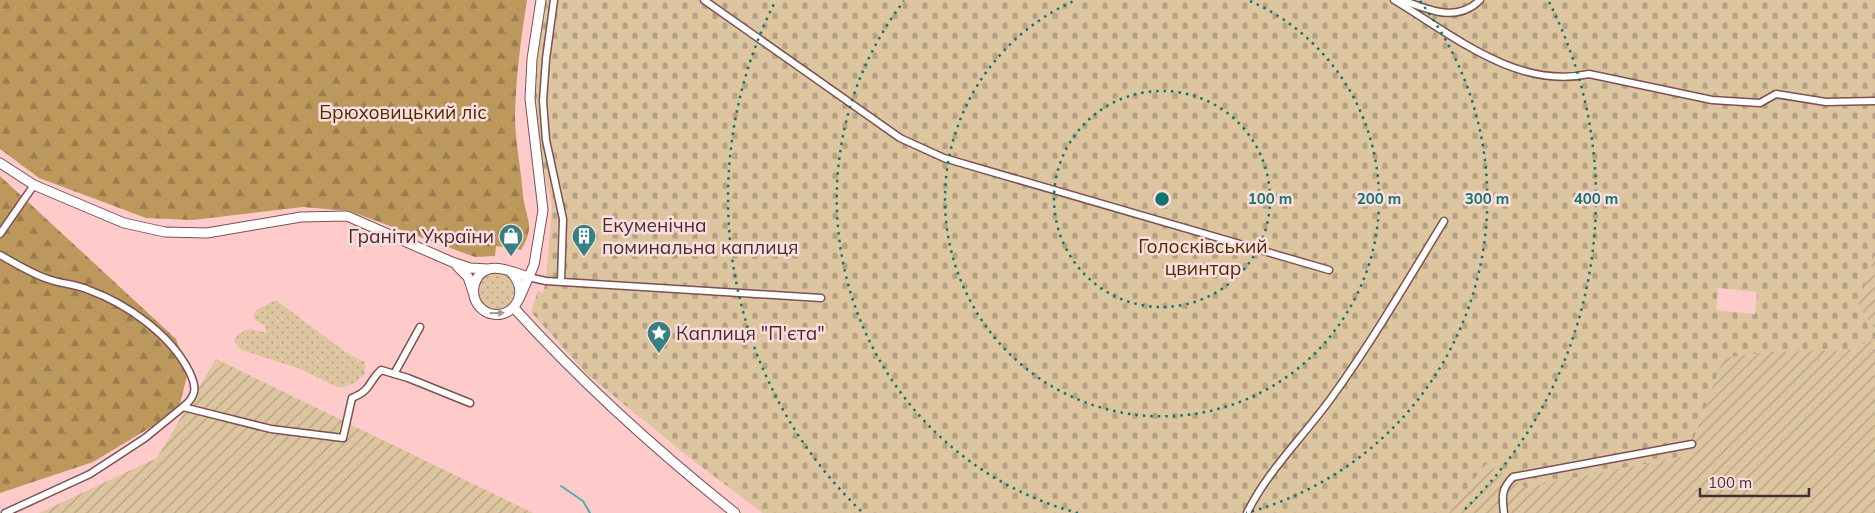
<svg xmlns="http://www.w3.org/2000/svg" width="1875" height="513" font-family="Mulish,sans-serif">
<defs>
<pattern id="grass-dots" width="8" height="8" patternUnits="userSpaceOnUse" patternTransform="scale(1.25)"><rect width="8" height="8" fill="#ddc5a0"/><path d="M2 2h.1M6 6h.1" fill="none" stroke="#b5a083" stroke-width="1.8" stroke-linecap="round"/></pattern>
<pattern id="forest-firs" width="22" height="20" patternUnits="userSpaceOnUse" patternTransform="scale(1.25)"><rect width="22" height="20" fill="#bc985d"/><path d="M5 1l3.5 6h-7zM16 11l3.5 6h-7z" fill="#9b7c4d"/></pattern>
<pattern id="cemetery-stones" width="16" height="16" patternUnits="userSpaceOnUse" patternTransform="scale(1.25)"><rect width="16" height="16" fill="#ddc5a0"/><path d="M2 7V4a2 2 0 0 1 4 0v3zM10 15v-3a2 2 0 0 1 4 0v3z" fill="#b5a083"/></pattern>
<pattern id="garden-furrows" width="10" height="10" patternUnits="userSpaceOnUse" patternTransform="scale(1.25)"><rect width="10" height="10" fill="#ddc5a0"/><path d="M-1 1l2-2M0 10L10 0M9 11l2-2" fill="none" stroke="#b5a083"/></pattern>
</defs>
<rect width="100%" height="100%" fill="#fecaca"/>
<path fill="url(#grass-dots)" d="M510,271L520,291L502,314L481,308L474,286L481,273Z
M276,300L348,354L365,362V374C357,381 348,389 337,387L298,368L241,350L234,341L238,334L250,329L267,333L264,325L253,318L256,310Z"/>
<path fill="url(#forest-firs)" d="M0,0H527C521,38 516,76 515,115C515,141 521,169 523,195C526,221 536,224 521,250L496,246L495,256L475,257L349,211L303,207L193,220L146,218L39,178L0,149Z
M0,176L176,339L188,371L180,404L161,421L93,462L0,493Z"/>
<path fill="url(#cemetery-stones)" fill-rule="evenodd" d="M546,0H1875V256L1858,305L1875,330V339L1850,350L1724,358L1688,455C1635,467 1580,475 1527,488L1486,464L1449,513H763L690,458L587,374L531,312L538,291L543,293L546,281L552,206L543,165L534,98L535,70ZM1718,288L1757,292L1755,314L1716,310Z"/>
<path fill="url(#garden-furrows)" d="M1875,256V330L1858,305Z
M1875,339V513H1449L1486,464L1527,488C1580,475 1635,467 1688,455L1723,358L1768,352L1850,350Z
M216,359L533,513H39L157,458Z"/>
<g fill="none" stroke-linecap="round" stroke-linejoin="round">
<path stroke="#50adb0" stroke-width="2" d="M561,486L583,501L590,513"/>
<defs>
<path id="minor" d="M554,0L546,59L543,101L546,140L563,219L561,282
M704,0L900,138L944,158L1329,270
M1394,0C1453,35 1517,90 1589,74L1712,100L1760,103L1776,94L1826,102L1875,101
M1402,0C1429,10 1457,23 1480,0
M0,234L34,185
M0,255C15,263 32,274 48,279C61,284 76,284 89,290C127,304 170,334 189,371C197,387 197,396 183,407
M528,277L546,281L821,298
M394,374L420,327
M5,513L90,474L145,438L183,407L271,429L343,438L352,398C373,389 367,383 381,370L408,378L470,403
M1247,513C1268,470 1304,436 1332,397C1373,340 1408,280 1444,221
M1504,513C1502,497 1501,489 1513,477L1692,444"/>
<path id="tertiary" d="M0,163L34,185L124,223L165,232L207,233L301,217L347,216L452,262L470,268L488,269
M457,266L468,277L473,292
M510,271C538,299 499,331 478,305C474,299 472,291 475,283C483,258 511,271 528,277
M519,299L534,265L543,210L530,99L532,59L541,0
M514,308C581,382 656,450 735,513"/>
</defs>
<use href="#minor" stroke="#7d5051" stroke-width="9"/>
<use href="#tertiary" stroke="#7d5051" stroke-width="11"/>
<use href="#minor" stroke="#fff" stroke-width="6"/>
<use href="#tertiary" stroke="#fff" stroke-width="9"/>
</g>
<defs><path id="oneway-solid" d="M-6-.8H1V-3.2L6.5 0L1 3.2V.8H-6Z" transform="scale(1.25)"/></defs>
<use fill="#a29898" href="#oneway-solid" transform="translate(497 313) rotate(-1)"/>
<g fill="none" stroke="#0f766e" stroke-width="2.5" stroke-dasharray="2.5 5">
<circle cx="1162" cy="199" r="108"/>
<path d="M1250 1A217 217 0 1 1 1074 1"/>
<path d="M1078 513A325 325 0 0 1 904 1M1420 1A325 325 0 0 1 1246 513"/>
<path d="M861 511A434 434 0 0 1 775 2M1549 2A434 434 0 0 1 1463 511"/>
</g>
<defs>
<symbol id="shop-pin" viewBox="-11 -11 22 30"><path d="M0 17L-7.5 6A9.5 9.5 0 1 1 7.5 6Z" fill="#378082" stroke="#fddddd"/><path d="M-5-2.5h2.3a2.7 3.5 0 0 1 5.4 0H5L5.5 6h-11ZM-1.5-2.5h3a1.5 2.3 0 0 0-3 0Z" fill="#fff"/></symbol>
<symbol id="building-pin" viewBox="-11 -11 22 30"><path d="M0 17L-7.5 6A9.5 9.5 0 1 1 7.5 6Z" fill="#378082" stroke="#fddddd"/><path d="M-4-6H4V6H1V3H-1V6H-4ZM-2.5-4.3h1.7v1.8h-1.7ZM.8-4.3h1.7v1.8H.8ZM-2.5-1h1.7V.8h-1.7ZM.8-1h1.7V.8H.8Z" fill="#fff"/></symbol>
<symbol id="sight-pin" viewBox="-11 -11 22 30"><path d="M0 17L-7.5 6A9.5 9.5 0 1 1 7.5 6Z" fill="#378082" stroke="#fddddd"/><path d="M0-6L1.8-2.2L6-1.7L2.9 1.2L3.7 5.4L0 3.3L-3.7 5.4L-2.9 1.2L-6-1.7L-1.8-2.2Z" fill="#fff"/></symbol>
</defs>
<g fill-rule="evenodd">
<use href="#shop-pin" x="497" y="222" width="28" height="38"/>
<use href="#building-pin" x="570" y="222" width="28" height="38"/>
<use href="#sight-pin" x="645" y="319" width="28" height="38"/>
</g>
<g text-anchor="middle" stroke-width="5" stroke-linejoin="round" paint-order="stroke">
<g font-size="19" fill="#493000" stroke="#fddddd">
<text x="403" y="119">Брюховицький ліс</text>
<text x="1203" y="253">Голосківський<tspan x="1203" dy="22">цвинтар</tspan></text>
</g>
<g font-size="19" fill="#453031" stroke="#fddddd" text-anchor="start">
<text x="602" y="232">Екуменічна<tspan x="602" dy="22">поминальна каплиця</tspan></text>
<text x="494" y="243" text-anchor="end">Граніти України</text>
<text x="676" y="340">Каплиця "П'єта"</text>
</g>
</g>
<circle cx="1162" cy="199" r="8" fill="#0f766e" stroke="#fddddd" stroke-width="2.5"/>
<g font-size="15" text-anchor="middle" font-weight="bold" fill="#0f766e" stroke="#fddddd" stroke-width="5" stroke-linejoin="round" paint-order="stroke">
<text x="1270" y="204">100 m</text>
<text x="1379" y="204">200 m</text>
<text x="1487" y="204">300 m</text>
<text x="1596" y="204">400 m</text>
</g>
<path d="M1700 488v8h109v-8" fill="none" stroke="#453031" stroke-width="2.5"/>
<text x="1708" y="488" font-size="15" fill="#453031" stroke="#fddddd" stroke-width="4" paint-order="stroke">100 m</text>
</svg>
